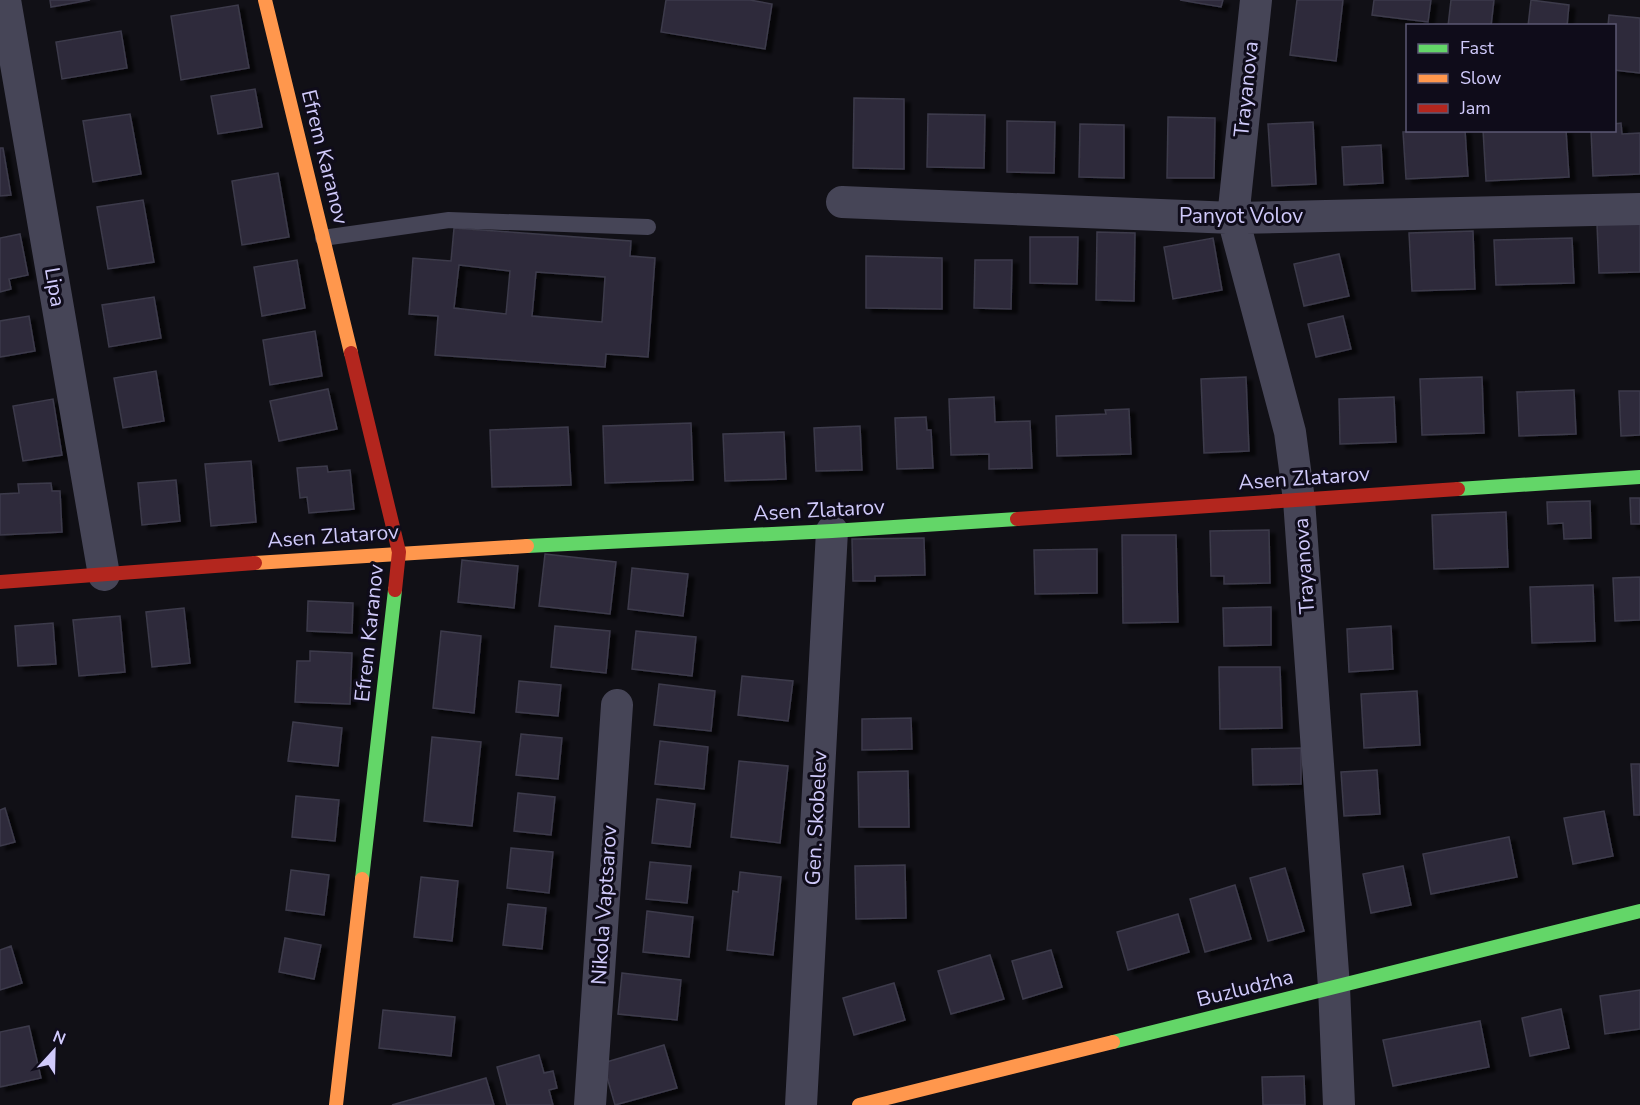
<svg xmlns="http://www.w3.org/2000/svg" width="1640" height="1105" font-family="'Nunito Sans',sans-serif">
<defs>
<filter id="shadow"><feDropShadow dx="6" dy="4" stdDeviation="1.5" flood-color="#0009"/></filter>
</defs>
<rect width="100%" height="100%" fill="#111016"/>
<path fill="#2f2c3a" stroke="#3c3a4b" stroke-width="1.5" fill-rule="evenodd" filter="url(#shadow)" d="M50,0H90L51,7Z
M666,0H750L772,4L765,49L661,32Z
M1180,0H1223L1221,7Z
M1297,0H1343L1336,61L1290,55Z
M1374,0H1431L1428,22L1372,15Z
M1451,0H1494L1491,26H1448Z
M1531,0L1569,5L1567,26H1528Z
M238,5L249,68L181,80L171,16Z
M1609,15L1640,18V73L1614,70V26H1608Z
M121,31L127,68L62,79L56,42Z
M255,89L262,127L218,134L211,96Z
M854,98L904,99V169L853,168Z
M130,114L141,174L93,182L83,121Z
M928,114L985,115L984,168L927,167Z
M1168,117L1215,118L1214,178H1167Z
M1007,121L1055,122L1054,173L1007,172Z
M1313,122L1316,184L1272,186L1268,124Z
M1621,123L1622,134L1640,133V174L1593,176L1591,130H1614V124Z
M1080,124L1124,125V178L1079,177Z
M1465,130L1468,176L1406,179L1403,132Z
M1483,130H1566L1569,177L1486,181Z
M1381,145L1383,183L1344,185L1342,147Z
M0,148H3L11,195L0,196Z
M278,173L289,237L242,245L232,181Z
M143,200L154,262L108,269L97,207Z
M1640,223V272L1599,273L1597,224Z
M454,228L631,241L630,256L655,258L648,357L606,354L605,367L435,355L438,316L409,314L413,258L451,261ZM459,265L510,271L506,314L454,308ZM536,272L605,277L602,322L532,316Z
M1473,231L1475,289L1412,291L1409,233Z
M1097,232L1135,233L1134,301L1096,300Z
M20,234L28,275L9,279L11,289L0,292V238Z
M1030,237H1078L1077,284L1030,283Z
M1213,238L1222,290L1173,299L1164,247Z
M1572,238L1574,283L1496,285L1494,240Z
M1339,254L1349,296L1304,306L1294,264Z
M866,256L942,258V309L866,308Z
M297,260L305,308L262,316L254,267Z
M975,260H1012L1011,309L974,308Z
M154,297L161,338L109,347L102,305Z
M29,316L35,351L0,357V321Z
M1343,316L1351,349L1316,357L1308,324Z
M315,331L322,376L270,385L263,340Z
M156,371L164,421L123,428L114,378Z
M1246,377L1249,451L1204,453L1201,379Z
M1482,377L1484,433L1422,435L1420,379Z
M328,389L337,429L279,441L270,401Z
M1574,390L1576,434L1519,436L1517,392Z
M1619,391H1640V435L1621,436Z
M994,397L995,422L1030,421L1032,468L989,469V454L951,455L949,399Z
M1394,397L1396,442L1340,444L1339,399Z
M53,399L62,455L23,461L13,406Z
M1129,409L1131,454L1057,456L1056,416L1106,414L1105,410Z
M926,417L927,430H931L933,468L897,469L895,418Z
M691,423L693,480L605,483L603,426Z
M860,426L862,470L816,471L814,428Z
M568,427L571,485L492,487L490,430Z
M784,432L786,479L725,481L723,434Z
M251,461L256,522L211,526L205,464Z
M327,466L328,472L350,470L354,509L309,513L307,497L300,498L297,468Z
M176,480L180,521L142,525L138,483Z
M51,483L52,491H60L62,532L0,535V494L19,493L18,484Z
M1630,498H1640V524H1631Z
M1590,501L1591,538L1564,539L1563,523L1548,524L1547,502Z
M1506,512L1508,567L1434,569L1432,515Z
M1269,530L1270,583L1224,584V576H1211L1210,531Z
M1122,535H1176L1178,622L1123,623Z
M924,538L925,575L875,576V581H853L852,539Z
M1097,549V593L1035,594L1034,550Z
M545,554L616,562L610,614L539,606Z
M462,560L518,566L514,608L458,602Z
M632,568L688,574L683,616L628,609Z
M1640,577V620L1615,621L1613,578Z
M1593,585L1595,641L1532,643L1530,587Z
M308,601L353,603L352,633L307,631Z
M1271,607V645L1224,646L1223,608Z
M184,608L190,663L152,667L146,612Z
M120,616L125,672L79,676L73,620Z
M53,623L56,664L18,666L15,626Z
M555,626L610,631L606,673L551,667Z
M1391,626L1393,669L1349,672L1347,629Z
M441,631L481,636L474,713L433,708Z
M636,631L696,637L692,676L632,669Z
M310,651L352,653L350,704L295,702L297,661H310Z
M1219,667H1280L1282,728L1220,729Z
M742,676L793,681L788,721L738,715Z
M519,681L561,685L558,716L516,712Z
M659,684L715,691L711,731L654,725Z
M1417,691L1420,745L1364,748L1361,694Z
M911,718L912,749L862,750V719Z
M293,722L342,728L338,766L288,761Z
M521,734L562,738L558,779L516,775Z
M432,737L481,742L472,826L424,821Z
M660,741L708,747L704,789L655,784Z
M1301,748V784L1253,785L1252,749Z
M739,761L788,766L780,843L731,837Z
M1631,764H1640V815H1634Z
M1377,770L1380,814L1344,816L1341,772Z
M908,771L909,827H859L858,772Z
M518,793L555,797L551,835L514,831Z
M296,796L339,800L335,841L292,837Z
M657,799L695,804L690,847L652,843Z
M5,808L15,842L0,846V810Z
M1604,811L1613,856L1573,864L1564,818Z
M1509,837L1517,877L1431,894L1423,854Z
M511,848L553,852L549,893L507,888Z
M650,862L691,866L687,903L646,899Z
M905,865L906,918L856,919L855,866Z
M1403,866L1411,905L1371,913L1363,874Z
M1285,868L1304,931L1268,941L1250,878Z
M291,870L329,875L324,915L286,910Z
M740,872L781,877L773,955L727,950L733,891L738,892Z
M421,877L458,881L452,941L414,937Z
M1235,885L1251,939L1205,952L1190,899Z
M508,904L546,908L542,949L503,945Z
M647,911L693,917L689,957L643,952Z
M1178,914L1189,952L1128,970L1117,932Z
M285,938L321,945L314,979L279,972Z
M11,946L22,983L0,990V950Z
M1051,950L1062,987L1023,999L1012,961Z
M990,955L1004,999L951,1014L938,971Z
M622,973L681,980L677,1020L618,1014Z
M894,983L905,1020L854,1035L843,998Z
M1640,990V1029L1605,1034L1600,996Z
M1561,1009L1569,1048L1530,1056L1522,1018Z
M383,1010L455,1017L451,1056L379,1048Z
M1480,1021L1489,1067L1393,1086L1383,1040Z
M29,1026L41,1078L0,1087V1032Z
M664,1045L677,1088L615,1105L603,1063Z
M539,1055L544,1073L553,1071L557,1088L549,1090L553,1105H507L497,1067Z
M1304,1076L1305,1105H1263L1262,1077Z
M486,1078L494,1105H392Z"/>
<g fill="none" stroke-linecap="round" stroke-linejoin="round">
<path stroke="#464557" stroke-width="16" d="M323,238L449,220L648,227"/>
<path stroke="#464557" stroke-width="32" d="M5,0L104,575
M1256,0L1233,218L1290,432L1299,500L1334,987L1339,1105
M842,202L1233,218L1640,209
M590,1105L617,705
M801,1105L832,531"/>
<path stroke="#63d668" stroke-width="14" d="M1458,489L1640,477
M527,546L832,531L1017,519
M362,879L395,590
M1113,1042L1640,911"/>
<path stroke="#ff974d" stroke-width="14" d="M265,0L351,353
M255,563L527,546
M336,1105L362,879
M859,1105L1113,1042"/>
<path stroke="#b3261e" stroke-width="14" d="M351,353L399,552L395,590
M1017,519L1458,489
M0,582L255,563"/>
</g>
<g text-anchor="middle" stroke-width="6" stroke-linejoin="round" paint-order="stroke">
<g font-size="21" fill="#d0cafb" stroke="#0f0c1a">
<text transform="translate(1246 89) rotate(-84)" y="7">Trayanova</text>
<text transform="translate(325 157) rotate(76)" y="7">Efrem Karanov</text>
<text x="1241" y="223">Panyot Volov</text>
<text transform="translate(55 287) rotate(80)" y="7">Lipa</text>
<text transform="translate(1304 478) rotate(-4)" y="7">Asen Zlatarov</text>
<text transform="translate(819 510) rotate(-3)" y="7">Asen Zlatarov</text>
<text transform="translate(333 536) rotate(-4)" y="7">Asen Zlatarov</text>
<text transform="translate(1304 566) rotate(-94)" y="7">Trayanova</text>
<text transform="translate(369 633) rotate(-84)" y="7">Efrem Karanov</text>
<text transform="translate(816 818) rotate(-87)" y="7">Gen. Skobelev</text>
<text transform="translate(604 905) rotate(-86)" y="7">Nikola Vaptsarov</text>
<text transform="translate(1245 988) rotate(-14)" y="7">Buzludzha</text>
</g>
</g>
<rect x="1406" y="24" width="210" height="108" fill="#0f0c1a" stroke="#5c5874" stroke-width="1.5"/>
<rect x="1418" y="44" width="30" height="9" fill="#63d668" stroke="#5c5874" stroke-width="1.5"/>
<text x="1460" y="54" font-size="18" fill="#d0cafb">Fast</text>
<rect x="1418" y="74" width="30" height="9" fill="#ff974d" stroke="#5c5874" stroke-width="1.5"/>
<text x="1460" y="84" font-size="18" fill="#d0cafb">Slow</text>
<rect x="1418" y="104" width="30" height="9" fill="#b3261e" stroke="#5c5874" stroke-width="1.5"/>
<text x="1460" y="114" font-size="18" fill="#d0cafb">Jam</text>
<g transform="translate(54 1051) rotate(22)" stroke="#0f0c1a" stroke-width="4.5" paint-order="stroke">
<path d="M0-4.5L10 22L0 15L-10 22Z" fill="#d0cafb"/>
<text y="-9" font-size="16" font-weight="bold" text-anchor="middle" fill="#d0cafb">N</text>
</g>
</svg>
